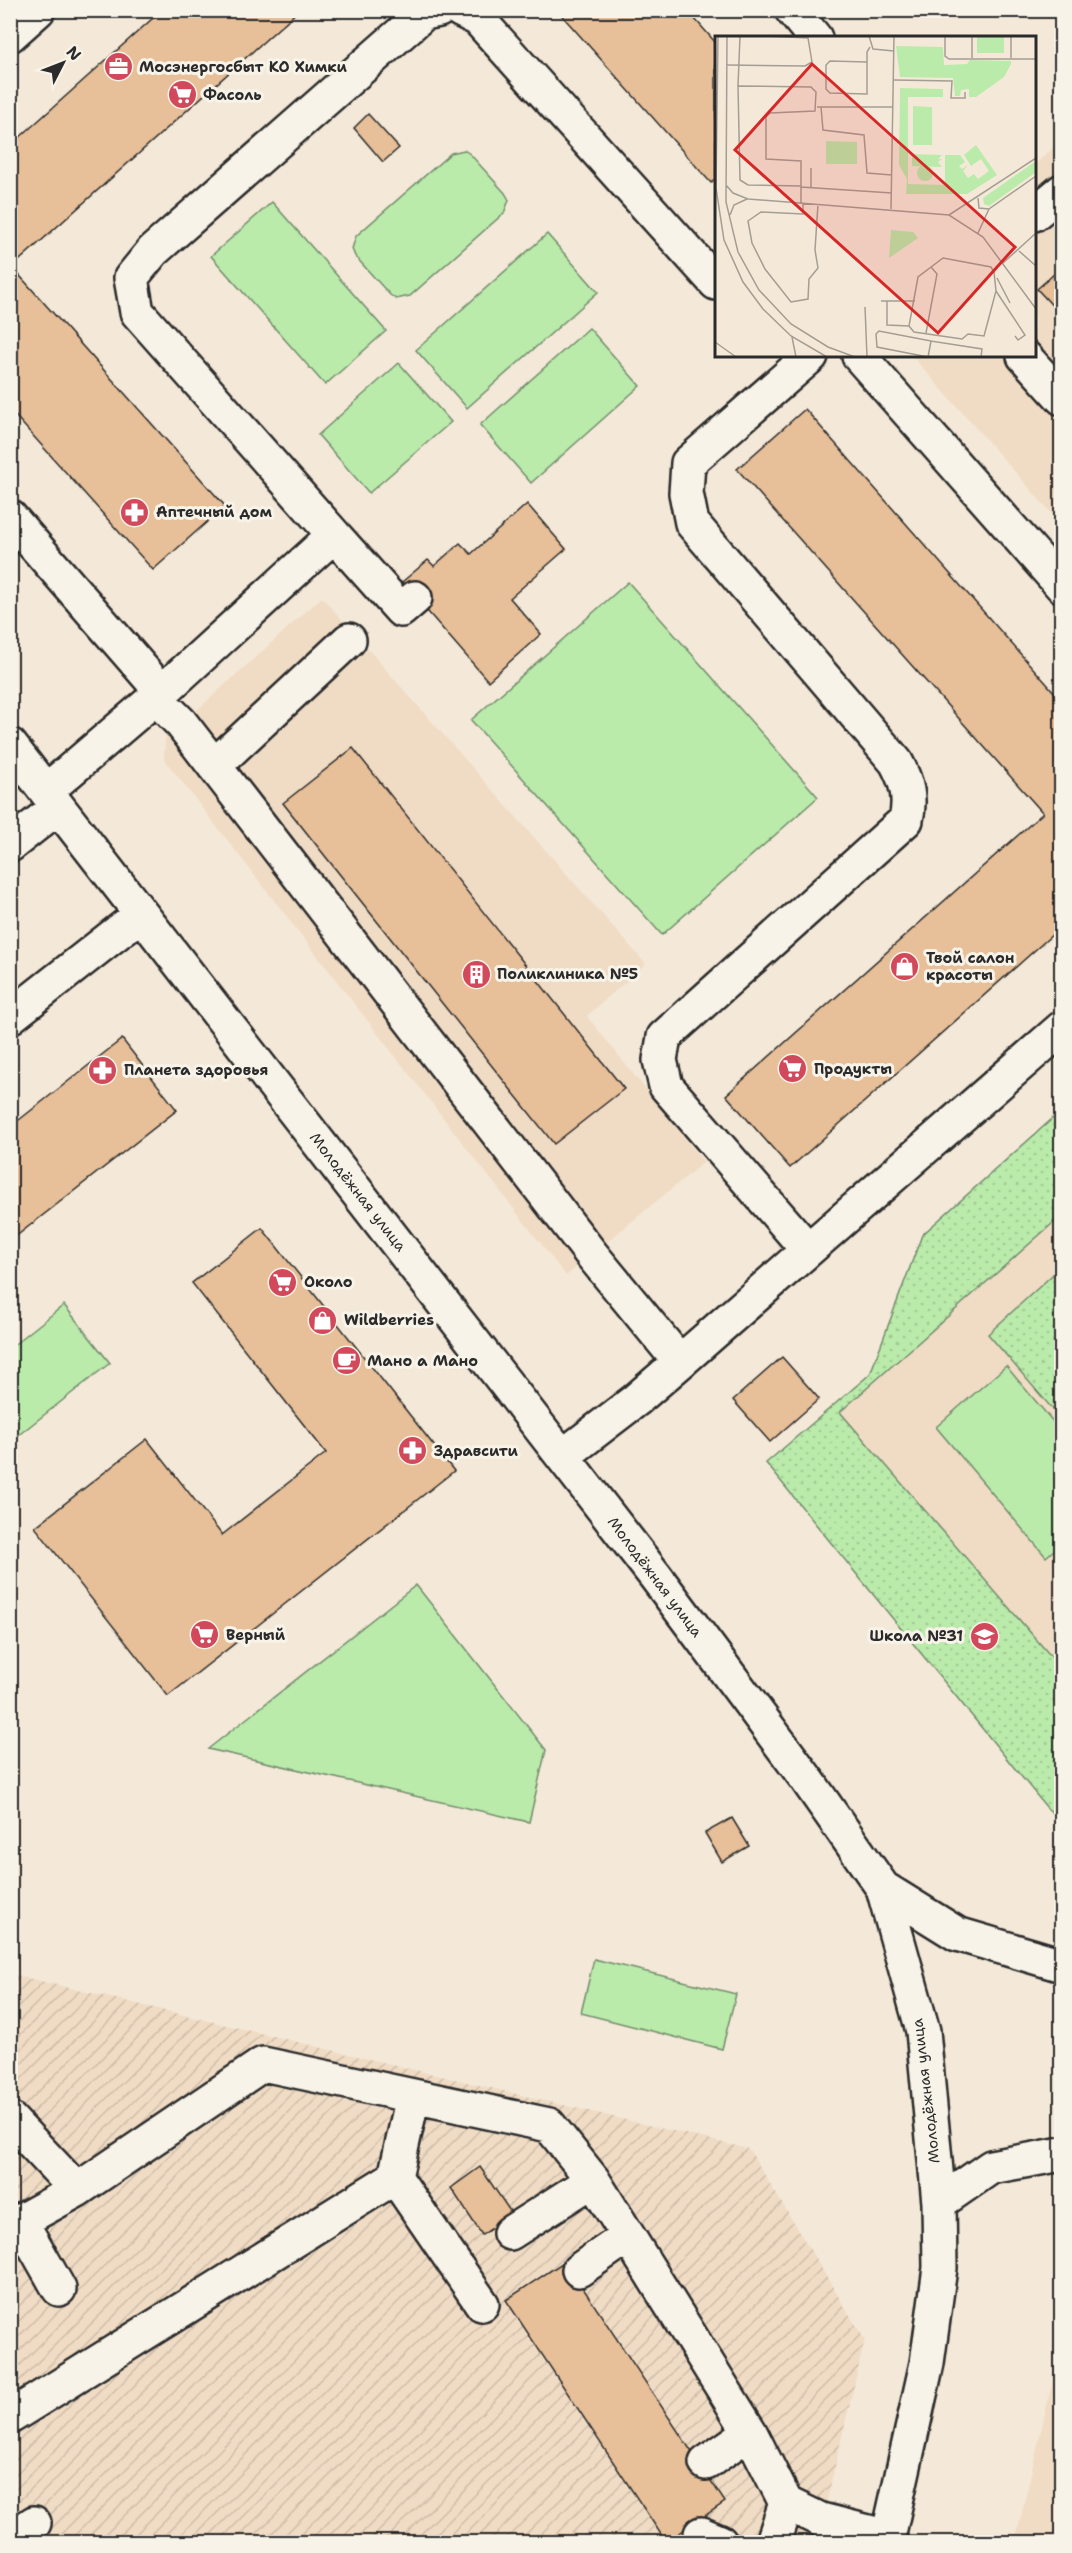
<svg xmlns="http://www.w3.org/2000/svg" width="1072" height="2553" font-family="'Shantell Sans',sans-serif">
<defs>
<pattern id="industrial-furrows" width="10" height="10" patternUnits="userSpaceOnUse" patternTransform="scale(1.5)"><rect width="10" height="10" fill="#f0dcc5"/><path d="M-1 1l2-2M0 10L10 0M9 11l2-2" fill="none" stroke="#cebda9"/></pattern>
<pattern id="grass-dots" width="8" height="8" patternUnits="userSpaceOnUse" patternTransform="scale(1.5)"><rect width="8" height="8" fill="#baebab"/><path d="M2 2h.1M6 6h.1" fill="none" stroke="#a0ca93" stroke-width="1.8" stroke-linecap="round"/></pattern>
</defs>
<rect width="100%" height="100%" fill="#f4e9d8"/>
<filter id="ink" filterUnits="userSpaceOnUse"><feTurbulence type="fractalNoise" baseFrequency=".0167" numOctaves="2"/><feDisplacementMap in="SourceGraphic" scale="12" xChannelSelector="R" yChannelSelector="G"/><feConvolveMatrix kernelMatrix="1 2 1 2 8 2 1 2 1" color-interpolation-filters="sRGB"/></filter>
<g filter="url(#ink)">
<path fill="#f0dcc5" d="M1061,141V524L912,356H1034L1035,164Z
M322,597L646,964L587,1016L704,1162L566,1276L164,759L165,739Z
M1061,1111V1820L1047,1808L766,1463L870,1374L922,1235Z
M1061,2344V2542H1015Z"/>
<path fill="url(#industrial-furrows)" d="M11,1974L749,2149L865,2340L817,2542H11Z"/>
<path fill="url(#grass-dots)" stroke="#728b6b" stroke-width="1.5" d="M1061,1111V1216L840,1412L1061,1668V1820L1047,1808L766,1463L870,1374L922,1235Z
M1061,1267V1419L988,1334Z"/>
<path fill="#baebab" stroke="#728b6b" stroke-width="1.5" d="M464,150L470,154L505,193L509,200L504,213L410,296L396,299L390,295L355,256L352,249L356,236L451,153Z
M272,202L386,331L325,385L211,256Z
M547,234L598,292L467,408L416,350Z
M589,328L640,386L531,483L480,425Z
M399,363L451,422L369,493L318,435Z
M628,582L818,797L662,935L471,720Z
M64,1305L110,1363L11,1441V1347Z
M1006,1366L1061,1431V1544L1046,1557L936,1427Z
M416,1585L546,1750L529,1822L208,1749Z
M594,1959L736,1994L722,2049L581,2013Z"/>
<path fill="#e7bf98" stroke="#2b2b2b" stroke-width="1.5" d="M162,10H299L12,267L225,506L153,570L10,410V146Z
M557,10H687L716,43V178L711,183Z
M368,114L399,148L383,162L354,128Z
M1062,267V316L1037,289Z
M805,409L1062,701V926L790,1168L726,1095L1043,813L737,469Z
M527,504L566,549L510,598L541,634L488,681L402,582L428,560L434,566L460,543L471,554Z
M353,748L624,1089L554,1144L283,803Z
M122,1039L177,1110L10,1241V1127Z
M262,1228L454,1471L168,1696L35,1527L147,1439L222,1535L326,1453L192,1283Z
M782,1357L819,1399L770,1442L733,1400Z
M732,1818L749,1846L722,1862L705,1833Z
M480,2167L512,2214L482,2235L451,2188Z
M565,2261L725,2502L666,2542L506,2300Z"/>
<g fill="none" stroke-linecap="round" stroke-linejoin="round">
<defs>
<path id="minor" d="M460,10L478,19L716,283
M792,10L815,38
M10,35L38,10
M1034,214L1062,191
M859,356L1062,586
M1024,356L1062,398
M10,517L162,692
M334,535L401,610L415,598
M155,697L181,723L592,1255L680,1362
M10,745L656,1577L808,1781L883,1888L923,2031L939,2203L940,2268L927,2363L887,2542
M214,766L349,640
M46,791L162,692L334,535L137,312L131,278L153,251L424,13L439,10
M10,845L58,807
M10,1017L141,914
M808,1250L666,1086L660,1060L664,1037L906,820C911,798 907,782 896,762L692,523L686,493L688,463L811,356
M563,1456L636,1400L680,1362L1062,1028
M883,1888L957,1934L1062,1965
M10,2119L77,2190
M395,2177L482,2304
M939,2203L991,2167L1062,2154
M21,2222L59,2289
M10,2227L77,2190L263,2064L549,2125L593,2180L628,2236L750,2432L786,2503L773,2542
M510,2233L593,2180
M579,2270L628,2236
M10,2417L395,2177L413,2096
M706,2463L750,2432
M786,2503L821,2520L888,2537
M701,2534L720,2542
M10,2539L34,2523"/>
</defs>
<use href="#minor" stroke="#2b2b2b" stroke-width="38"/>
<use href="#minor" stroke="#f7f3e8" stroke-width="33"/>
</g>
</g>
<defs>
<symbol id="office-disc" viewBox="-11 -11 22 22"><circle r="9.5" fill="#d1495b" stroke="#f7f3e8"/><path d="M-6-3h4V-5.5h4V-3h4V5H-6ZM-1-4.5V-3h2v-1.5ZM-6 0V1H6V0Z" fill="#fff"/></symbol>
<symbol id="supermarket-disc" viewBox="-11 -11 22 22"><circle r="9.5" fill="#d1495b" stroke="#f7f3e8"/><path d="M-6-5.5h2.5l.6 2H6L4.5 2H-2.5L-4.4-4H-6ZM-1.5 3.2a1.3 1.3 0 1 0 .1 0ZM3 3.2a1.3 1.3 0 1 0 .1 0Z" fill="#fff"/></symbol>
<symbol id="pharmacy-disc" viewBox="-11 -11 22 22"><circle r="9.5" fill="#d1495b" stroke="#f7f3e8"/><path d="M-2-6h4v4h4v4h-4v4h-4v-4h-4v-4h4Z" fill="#fff"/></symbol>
<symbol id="shop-disc" viewBox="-11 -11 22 22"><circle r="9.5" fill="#d1495b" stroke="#f7f3e8"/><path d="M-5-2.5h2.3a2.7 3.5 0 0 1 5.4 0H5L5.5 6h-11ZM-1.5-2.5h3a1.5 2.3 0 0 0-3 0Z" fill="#fff"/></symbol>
<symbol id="building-disc" viewBox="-11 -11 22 22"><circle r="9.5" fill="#d1495b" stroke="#f7f3e8"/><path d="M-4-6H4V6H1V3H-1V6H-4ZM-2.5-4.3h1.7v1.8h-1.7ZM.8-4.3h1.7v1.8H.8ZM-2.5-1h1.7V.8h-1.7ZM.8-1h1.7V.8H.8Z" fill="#fff"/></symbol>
<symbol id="cafe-disc" viewBox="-11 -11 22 22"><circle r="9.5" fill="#d1495b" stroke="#f7f3e8"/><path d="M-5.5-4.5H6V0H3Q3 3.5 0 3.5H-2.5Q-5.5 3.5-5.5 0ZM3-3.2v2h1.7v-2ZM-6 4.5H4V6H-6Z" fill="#fff"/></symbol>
<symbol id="school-disc" viewBox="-11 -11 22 22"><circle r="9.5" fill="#d1495b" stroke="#f7f3e8"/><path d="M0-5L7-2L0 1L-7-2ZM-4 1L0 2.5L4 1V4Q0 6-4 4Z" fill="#fff"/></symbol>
</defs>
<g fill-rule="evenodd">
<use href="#office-disc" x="102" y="50" width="33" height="33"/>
<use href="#supermarket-disc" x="166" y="78" width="33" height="33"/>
<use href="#pharmacy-disc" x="118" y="496" width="33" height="33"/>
<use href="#shop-disc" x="888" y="950" width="33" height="33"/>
<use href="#building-disc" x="460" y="958" width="33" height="33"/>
<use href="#supermarket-disc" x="776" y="1052" width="33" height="33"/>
<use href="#pharmacy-disc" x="86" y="1054" width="33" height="33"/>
<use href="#supermarket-disc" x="266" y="1266" width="33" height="33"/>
<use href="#shop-disc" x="306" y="1304" width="33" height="33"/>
<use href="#cafe-disc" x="330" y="1344" width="33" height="33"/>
<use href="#pharmacy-disc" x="396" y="1434" width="33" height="33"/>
<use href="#supermarket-disc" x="188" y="1618" width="33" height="33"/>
<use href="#school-disc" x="968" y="1620" width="33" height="33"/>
</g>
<g text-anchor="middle" stroke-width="6" stroke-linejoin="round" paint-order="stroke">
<g font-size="15" font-weight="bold" fill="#2b2b2b" stroke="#f7f3e8" text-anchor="start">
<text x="139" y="72">Мосэнергосбыт КО Химки</text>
<text x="203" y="100">Фасоль</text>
<text x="156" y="517">Аптечный дом</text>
<text x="926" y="963">Твой салон<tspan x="926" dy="17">красоты</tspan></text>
<text x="497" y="979">Поликлиника №5</text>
<text x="814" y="1074">Продукты</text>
<text x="124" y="1075">Планета здоровья</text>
<text x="304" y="1287">Около</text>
<text x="344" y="1325">Wildberries</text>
<text x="367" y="1366">Мано а Мано</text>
<text x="434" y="1456">Здравсити</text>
<text x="226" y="1640">Верный</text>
<text x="963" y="1641" text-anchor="end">Школа №31</text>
</g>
<g font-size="15" fill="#2b2b2b" stroke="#f7f3e8">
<text transform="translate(358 1192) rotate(52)" y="5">Молодёжная улица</text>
<text transform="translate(655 1577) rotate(53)" y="5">Молодёжная улица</text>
<text transform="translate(926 2091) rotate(-97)" y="5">Молодёжная улица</text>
</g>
</g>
<g transform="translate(715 36)">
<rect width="321" height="321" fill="#f4e9d8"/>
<path d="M181,10L228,11L229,29L252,28L255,24L296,25V28L289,41L261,61H254V53L246,54L245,60H240L238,42L185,41ZM185,52L228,53V61H193V148L230,149V119H245L250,126L244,130L247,133L253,129L248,135L253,142L259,138L263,143L274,135L266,123L256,130L249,119L261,109L282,139L252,158H191L192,143L184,129ZM197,118L227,119L223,123H227L223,126L227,131L197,130Z" fill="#baebab"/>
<path d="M262,0H289V17H262ZM205 32a9 9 0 1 1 18 0a9 9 0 1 1-18 0ZM198,70L217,71V109H198ZM111,105L142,106V128H111ZM321,125V136L274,170L269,168L268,162ZM202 137a8 8 0 1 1 16 0a8 8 0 1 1-16 0ZM176,194L198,196L203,202L174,222Z" fill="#baebab"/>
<path fill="none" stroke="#a49d93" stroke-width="1.5" d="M3,0L1,152L9,204L28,246L48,273L76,300L112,321M12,0L11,166L23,216L44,254L76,288L113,311L140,321M154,0L158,13L179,15M230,0V20L234,23H321M257,0V22M296,0V22M152,26L115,25L111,29V53L115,57L152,58V16L155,11M11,29L90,30L97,26L93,2L52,0M179,44L237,45L236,62H250V56M23,50L25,0M102,71H106L108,94L149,99L152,137L177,139M106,71H178M96,132V151M11,149L18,157L33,163L234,179L268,201L321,273M86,151L177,157M263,162L264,172L274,173M86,167V125L51,123V81L55,77L100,75L101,56L96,51L23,50L25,144L33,149L86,150M88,167V178L46,176L33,185L37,207L50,233L76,266L93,263L94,243L103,232L100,214L103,168M176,173L179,0M15,179L19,169L32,163M234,179L321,122M263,197L274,173L321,140M304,215L321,230M228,222L276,231L279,236L281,255L269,300L253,298L247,303L199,296L194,290L203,241ZM288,227L321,197M282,242L295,267M281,255L310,299L303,304L300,300M166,265H200M172,265V289L194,290M150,271L152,321M211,297L222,238L216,231M77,301L81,321M0,306L21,321M213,321L162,311L161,298L164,295L216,305M213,321L216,305L267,313L266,321"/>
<path fill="#d62828" fill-opacity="0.15" stroke="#d62828" stroke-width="3" d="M97,28L300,211L223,297L20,114Z"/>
<rect width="321" height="321" fill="none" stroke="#2b2b2b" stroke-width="3"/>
</g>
<rect width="1072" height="2553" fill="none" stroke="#f7f3e8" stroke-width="36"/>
<rect x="18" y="18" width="1036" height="2517" fill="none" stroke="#2b2b2b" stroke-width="2" filter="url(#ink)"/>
<g transform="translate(63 63) rotate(48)" stroke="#f7f3e8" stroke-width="4.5" paint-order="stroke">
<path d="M0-4.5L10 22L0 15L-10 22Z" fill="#2b2b2b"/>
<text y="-9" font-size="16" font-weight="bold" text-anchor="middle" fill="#2b2b2b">N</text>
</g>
</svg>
